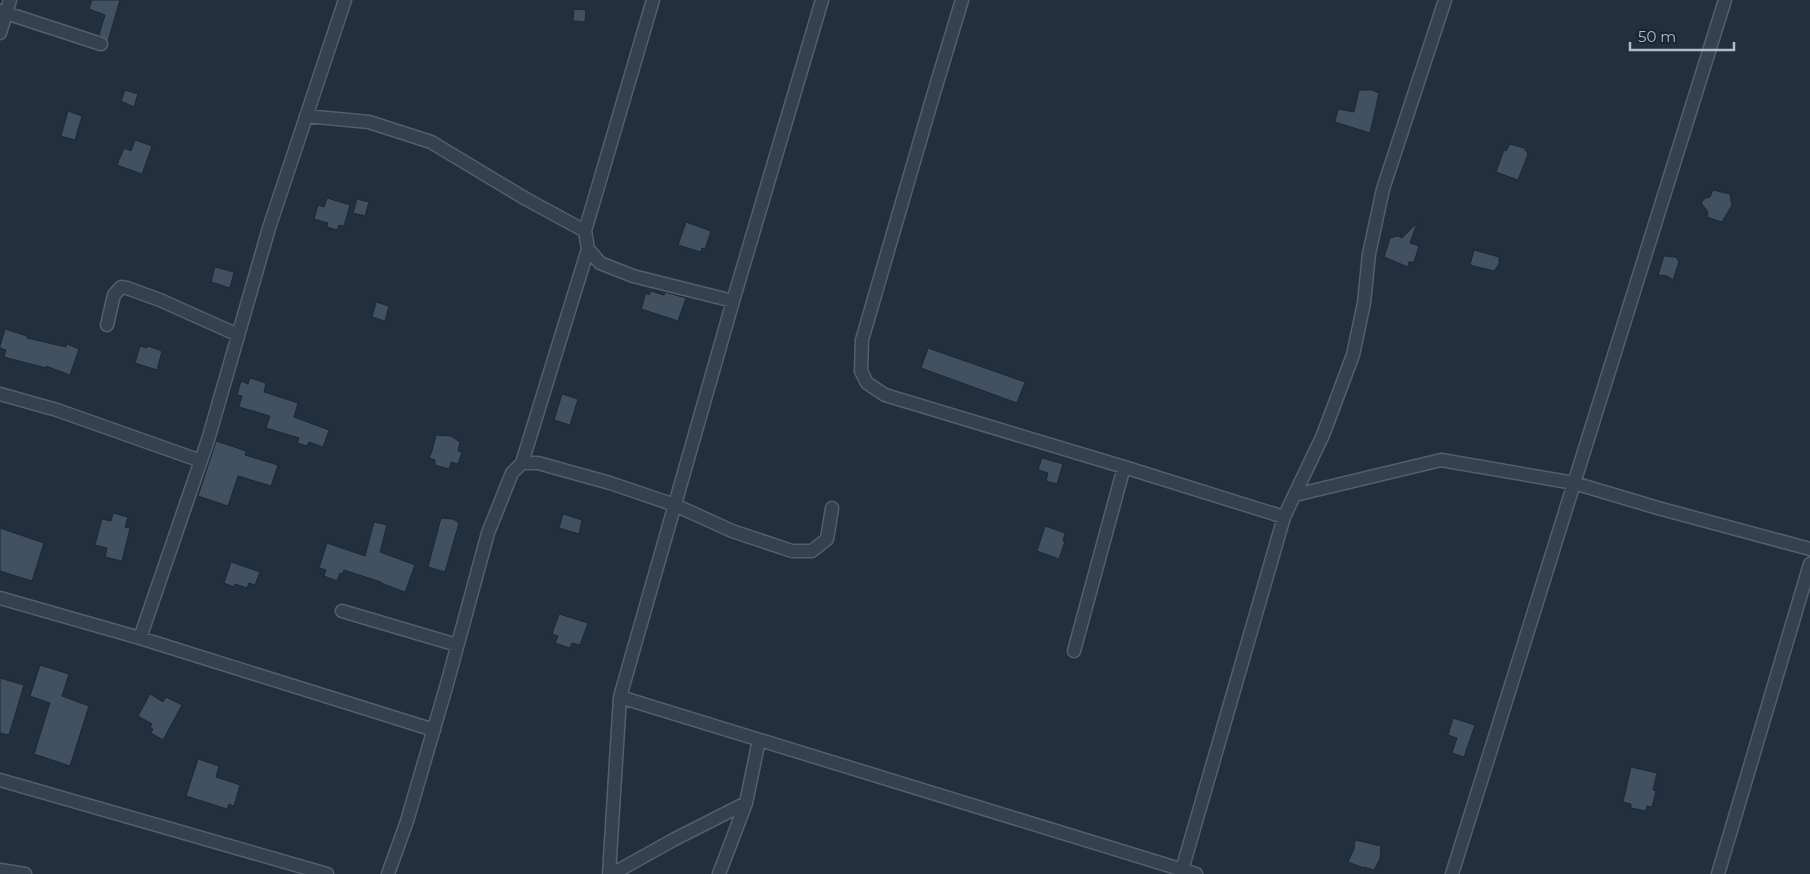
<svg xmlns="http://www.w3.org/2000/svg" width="1810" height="874" font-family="Montserrat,sans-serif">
<rect width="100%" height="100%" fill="#212f3e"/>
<path fill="#425162" stroke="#1c2835" d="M92,0H120L108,41L99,35L105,15L89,9Z
M574,9L586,10L585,22L573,21Z
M125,90L138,94L134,107L121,101Z
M1359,90H1372L1379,93L1370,133L1335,122L1338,109L1354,112Z
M68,111L82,116L75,140L61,136Z
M135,140L152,146L142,174L117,165L124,148L131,151Z
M1510,144L1524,148L1528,154L1518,180L1496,172L1504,150L1506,151Z
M1713,190L1730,194L1732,205L1722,222L1707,217L1708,212L1701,203L1705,198L1710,197Z
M327,198L350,205L344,226L339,225L337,230L327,227L328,223L314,219L318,205L324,207Z
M357,199L369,202L365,216L353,213Z
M686,222L711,231L705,249L702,248L701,252L678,245Z
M1417,223L1410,243L1419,246L1414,262H1409L1408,267L1384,257L1390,238L1398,236L1402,238Z
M1474,250L1499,257V264L1494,271L1470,265Z
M1664,256L1676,257L1679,262L1673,280L1667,276L1658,275Z
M215,267L234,272L230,288L211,282Z
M651,291L664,295L665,292L686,298L678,321L641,309L646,293L649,295Z
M376,302L389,306L385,321L372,317Z
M5,329L27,336V338L66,347L67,344L79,349L70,375L46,366V368L4,357L6,350L0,348V346Z
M140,346L147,348L148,346L162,351L157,370L135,363Z
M928,348L1025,382L1017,403L921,368Z
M250,378L266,383L264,392L298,403L294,417L329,430L323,447L309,442L307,446L297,443L299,438L266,428L270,416L239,407L242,396L237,395L241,381L248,384Z
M562,394L578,399L570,425L554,420Z
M436,435L451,436L460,442L458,451L462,452L458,464L451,462L449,469L435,465V460L429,458L432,451Z
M216,441L246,451L245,455L278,465L271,486L238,476L228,506L198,496Z
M1042,458L1063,464L1057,484L1046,481L1048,473L1038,470Z
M113,513L128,517L125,527L130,528L122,561L105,557L107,548L95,545L102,519L111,521Z
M563,514L582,520L579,534L559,528Z
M441,518L453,519L459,523L445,572L428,567Z
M374,522L387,525L380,552L415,565L405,592L381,583V582L344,570L343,574L340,573L337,581L324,576L326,570L319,568L327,543L365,556Z
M1045,526L1065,533L1063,541H1065L1059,559L1037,551Z
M0,528L44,543L32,581L0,571Z
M231,562L260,572L255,585L249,583L247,588L235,584L234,587L224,583Z
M559,614L588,623L580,645L572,643L570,648L555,643L558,636L552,634Z
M40,665L69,674L62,696L89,706L70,766L34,754L50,703L30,696Z
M0,678L24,685L9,735L0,733Z
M150,694L163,702L166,697L182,705L163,740L151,733L153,729L150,727L152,724L138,716Z
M1453,718L1475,725L1464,757L1452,753L1457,738L1448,735Z
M198,759L219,766L216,777L240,785L234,806L229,804L227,809L186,796Z
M1631,767L1657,773L1653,790L1656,791L1652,807L1647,806L1646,811L1631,808V804L1623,802Z
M1355,840L1381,846L1380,859L1374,870L1364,867V868L1348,862L1354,849Z"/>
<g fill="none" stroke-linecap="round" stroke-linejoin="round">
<defs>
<path id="minor" d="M653,0L585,231L588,249L600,263L633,276L733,301
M962,0L933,96L862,340L861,371L867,383L885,395L1124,467L1284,517
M0,11L101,44
M0,33L10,0
M306,116L369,122L431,142L526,199L585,231
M107,325L114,295L121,287L127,288L160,300L238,335
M0,394L57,410L201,461
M522,463H538L610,483L675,505L732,531L792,551H812L827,539L832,508
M1295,495L1441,460L1574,483L1658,508L1810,549
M0,598L140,638L434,730
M342,611L457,645
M140,638L208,440L269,228L345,0
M1074,651L1124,467
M620,697L1196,874
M0,780L327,874
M0,870L25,874
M1182,870L1284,517L1323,435L1353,355L1364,303L1369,254L1383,189L1445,0
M388,874L407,821L447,684L488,533L512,473L522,463L588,249
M609,874L620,697L733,301L822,0
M612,874L675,839L746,803
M719,874L746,803L759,740
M1452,874L1725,0
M1718,874L1810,564"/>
</defs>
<use href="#minor" stroke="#535f6c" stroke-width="15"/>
<use href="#minor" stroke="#35414e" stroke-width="12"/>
</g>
<path d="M1630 42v8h104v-8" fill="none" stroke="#b1bcc9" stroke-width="2.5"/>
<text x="1638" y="42" font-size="15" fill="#b1bcc9" stroke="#1a2633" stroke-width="4" paint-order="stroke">50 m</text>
</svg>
